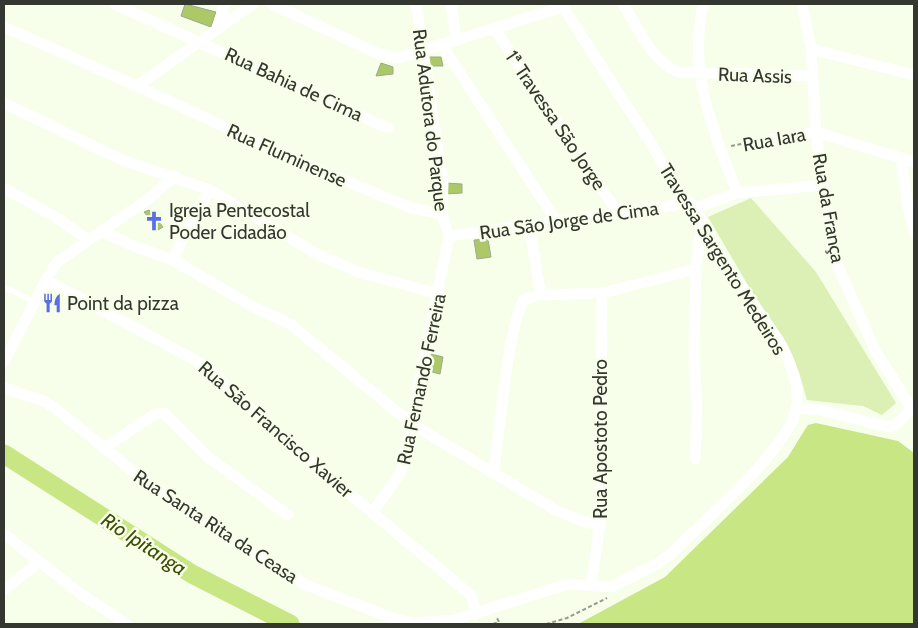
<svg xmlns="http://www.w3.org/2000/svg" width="918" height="628" font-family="Cabin,sans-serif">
<rect width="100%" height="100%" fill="#f7feea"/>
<path fill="#dcefb4" d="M751,198L816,272L896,403L882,415L863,406L807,400L799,372L708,217Z"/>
<path fill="#c9e684" d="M816,423L898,441L914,453V624H578L665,577L788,457L804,431L808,425Z"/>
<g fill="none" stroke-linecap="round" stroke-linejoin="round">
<path stroke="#c9e684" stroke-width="19" d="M4,454L192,574L290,624"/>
</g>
<path fill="#adc967" stroke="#9fa693" d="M185,4L216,12L211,27L181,16Z
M427,57H441L443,66H429Z
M381,63L393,67V74L376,76Z
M445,183L462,184V193L444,194Z
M149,210L163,227L158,230L144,212Z
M488,239L491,257L477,259L474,240Z
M431,354L443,357L440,374L428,371Z"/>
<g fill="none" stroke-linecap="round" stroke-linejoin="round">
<path stroke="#969b8d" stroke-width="2" stroke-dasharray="4 2.5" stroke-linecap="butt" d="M731,146L758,141
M493,624L499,622L497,618
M546,624L567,618L607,598"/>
<path stroke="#fff" stroke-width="5.5" d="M4,287L35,302"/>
<path stroke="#fff" stroke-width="11" d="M114,4L388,128
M272,4L379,54L398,58L563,7
M451,4L456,39
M623,4C638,27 651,61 678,72L812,76
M703,4C688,75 713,128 737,193
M802,4L811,49L816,132L827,215L836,262L875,350L912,409
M4,27L137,86L285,155L411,208L442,214
M217,28L225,4
M494,28L618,213
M441,44L557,222
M811,49L914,75
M137,86L253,4
M4,103L122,160L210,190L315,253L358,272L439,294
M768,140L816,132L914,162
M901,159L907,201L914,232
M4,188L57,218L88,240
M695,208L737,193L823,185
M529,226L541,295
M101,231L136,247L173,260L252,306L290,324L412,424L557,511L585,522L600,525
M449,236L690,203
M173,260L182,240L210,190
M46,280L208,367L264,422L472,596L475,615
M4,362L46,280L57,262L147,200L175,176
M4,388L44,401L55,408L138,475L223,535L304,584L397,620L414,623L454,620L568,584L611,587L657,564L671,554C703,522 787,450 796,410C801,388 790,360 779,341L718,252L695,208L679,192L652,145L561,4
M796,408L820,410L889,427L896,424L914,407
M104,448L155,414L164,413L209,458L288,515
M695,459L697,411L694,354L696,269L702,221
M494,471C498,440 509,317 525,299L541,295L602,293L696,269
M372,513L401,472L449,236L442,214L443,183L416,4
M4,534L81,594L127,624
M591,584L600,525L602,293
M4,590L39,562"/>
</g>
<defs>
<symbol id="church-bare" viewBox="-9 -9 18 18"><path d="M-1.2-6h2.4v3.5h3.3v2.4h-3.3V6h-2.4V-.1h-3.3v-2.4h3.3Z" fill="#5a6ee5" stroke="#f7feea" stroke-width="2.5" paint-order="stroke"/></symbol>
<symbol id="restaurant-bare" viewBox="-9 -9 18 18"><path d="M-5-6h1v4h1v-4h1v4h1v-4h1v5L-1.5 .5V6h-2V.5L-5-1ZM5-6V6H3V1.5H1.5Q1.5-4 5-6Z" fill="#5a6ee5" stroke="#f7feea" stroke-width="2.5" paint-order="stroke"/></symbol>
</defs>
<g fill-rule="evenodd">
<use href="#church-bare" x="140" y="207" width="28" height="28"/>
<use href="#restaurant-bare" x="38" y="289" width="28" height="28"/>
</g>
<g text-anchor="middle" stroke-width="5" stroke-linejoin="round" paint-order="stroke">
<g font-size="19" fill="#34372f" stroke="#f7feea">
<text transform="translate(755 75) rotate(2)" y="7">Rua Assis</text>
<text transform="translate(294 84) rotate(25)" y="7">Rua Bahia de Cima</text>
<text transform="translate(431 120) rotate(83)" y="7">Rua Adutora do Parque</text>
<text transform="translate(556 120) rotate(56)" y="7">1ª Travessa São Jorge</text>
<text transform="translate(774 139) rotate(-10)" y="7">Rua Iara</text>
<text transform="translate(287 155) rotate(24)" y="7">Rua Fluminense</text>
<text transform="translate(829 208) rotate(80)" y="7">Rua da França</text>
<text transform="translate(569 220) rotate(-8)" y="7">Rua São Jorge de Cima</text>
<text transform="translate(723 259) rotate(58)" y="7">Travessa Sargento Medeiros</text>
<text transform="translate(421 379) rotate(-78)" y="7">Rua Fernando Ferreira</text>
<text transform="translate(276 429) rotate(41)" y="7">Rua São Francisco Xavier</text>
<text transform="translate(600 439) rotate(-90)" y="7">Rua Apostoto Pedro</text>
<text transform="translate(216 526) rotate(33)" y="7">Rua Santa Rita da Ceasa</text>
</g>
<g font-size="19" fill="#34372f" stroke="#f7feea" text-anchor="start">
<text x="169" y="217">Igreja Pentecostal<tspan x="169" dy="22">Poder Cidadão</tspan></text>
<text x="67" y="310">Point da pizza</text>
</g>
<g font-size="20" font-style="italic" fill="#3d4d01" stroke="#f7feea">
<text transform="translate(144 544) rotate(33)" y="7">Rio Ipitanga</text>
</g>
</g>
<rect width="918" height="628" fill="none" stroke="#34372f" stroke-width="10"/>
</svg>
